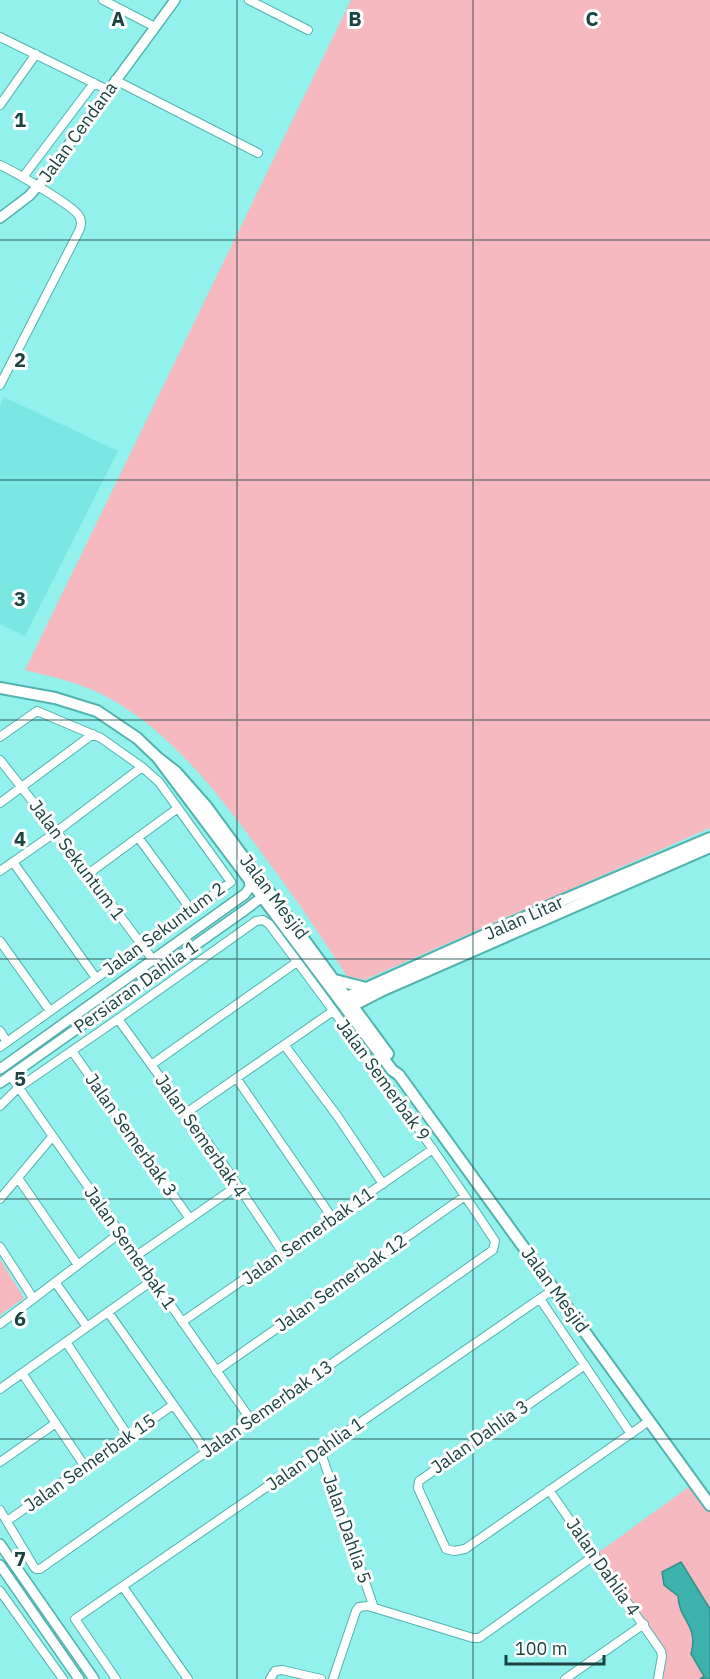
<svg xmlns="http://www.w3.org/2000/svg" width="710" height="1679" font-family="'IBM Plex Sans',sans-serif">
<rect width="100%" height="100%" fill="#92f1ec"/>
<path fill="#7ae7e2" d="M4,397L118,451L25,636L0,624V406Z"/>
<path fill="#f7b9c0" d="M351,0H710V828L364,980L347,976C316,928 284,882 250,837C211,785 169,732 111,699C85,684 54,677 25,670Z
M0,1259L24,1298L0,1315Z
M694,1483L710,1505V1679H660L662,1656L595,1555Z"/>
<path fill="#3db2ad" stroke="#32918d" stroke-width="1.5" d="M681,1562L710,1609V1679H700L704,1676L691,1654C699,1625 679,1621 678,1596L664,1585L662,1572Z"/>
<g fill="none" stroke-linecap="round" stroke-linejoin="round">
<defs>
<path id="minor" d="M103,0L155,27
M249,0L308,30
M0,37L108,90
M115,80L258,153
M0,105L36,54
M0,165C13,171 74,206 79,216C82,220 81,224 80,229L0,385
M23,177L94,83
M0,737L37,711L101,738L142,767L159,782L231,882L0,1047
M0,760L71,850L153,960
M0,803L93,734
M138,837L189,907
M13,862L96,978
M0,871L56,832L142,767
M88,874L178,808
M0,941L50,1011
M118,1019L226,1168L283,1253
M0,1031L7,1042
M285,1046L338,1117L383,1184
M72,1051L190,1219
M151,1065L297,962
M10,1075L251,1420
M237,1079L333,1219
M0,1106L18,1088L118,1019L256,921L263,920L269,924C347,1028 424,1133 495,1241L493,1250L40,1569H36L34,1567L0,1510
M186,1113L333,1011
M18,1178L78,1265
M0,1199L52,1137
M0,1247L33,1298
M136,1256L237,1186
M55,1282L87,1327
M540,1299L631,1434
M108,1312L206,1451
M182,1322L433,1149
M0,1324L120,1233
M66,1342L129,1437
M585,1365L419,1481L418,1488L446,1549L454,1551L465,1549L649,1421
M216,1371L465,1196
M22,1373L86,1468
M0,1389L153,1280
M320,1450L374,1608
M0,1462L56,1423
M549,1490L661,1651L662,1656L658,1679
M7,1521L173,1405
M123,1587L188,1679
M0,1591L63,1679
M116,1679L75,1619L554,1289
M270,1679L275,1671L282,1670L321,1679
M333,1679L356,1611L359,1607L368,1606L473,1638H479L595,1555
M565,1679L644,1624"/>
<path id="tertiary" d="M0,218L29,196L43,180L175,0
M0,1069L245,894L250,887L249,878
M0,1083L245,910L262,897L264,891
M0,1544L94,1679
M0,1565L79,1679"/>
<path id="secondary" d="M0,688L55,698L97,711L137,738L158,758L176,772L206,806L388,1054
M158,758L392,1070L399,1075L710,1505
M335,980L366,988
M342,999L554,904L710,838
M348,1008L381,991L710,847"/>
</defs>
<use href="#minor" stroke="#52b2ae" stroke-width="10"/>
<use href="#tertiary" stroke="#52b2ae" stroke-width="12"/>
<use href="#secondary" stroke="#52b2ae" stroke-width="14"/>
<use href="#minor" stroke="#fff" stroke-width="8"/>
<use href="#tertiary" stroke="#fff" stroke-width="9"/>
<use href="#secondary" stroke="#fff" stroke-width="10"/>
</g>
<path fill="none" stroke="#1a4341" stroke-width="1.5" stroke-opacity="0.55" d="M237,0V1679M473,0V1679M0,240H710M0,480H710M0,720H710M0,959H710M0,1199H710M0,1439H710"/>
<g text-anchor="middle" stroke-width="6" stroke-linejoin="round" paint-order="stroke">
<g font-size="18" fill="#1a4341" stroke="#fefefe">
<text transform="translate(78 132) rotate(-54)" y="6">Jalan Cendana</text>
<text transform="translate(77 860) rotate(53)" y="6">Jalan Sekuntum 1</text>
<text transform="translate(274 897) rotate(53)" y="6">Jalan Mesjid</text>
<text transform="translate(524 918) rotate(-24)" y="6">Jalan Litar</text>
<text transform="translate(164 929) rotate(-36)" y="6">Jalan Sekuntum 2</text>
<text transform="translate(136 987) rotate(-35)" y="6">Persiaran Dahlia 1</text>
<text transform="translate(383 1080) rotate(54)" y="6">Jalan Semerbak 9</text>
<text transform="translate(131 1135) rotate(55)" y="6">Jalan Semerbak 3</text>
<text transform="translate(201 1136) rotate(55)" y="6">Jalan Semerbak 4</text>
<text transform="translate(308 1236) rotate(-35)" y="6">Jalan Semerbak 11</text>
<text transform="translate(130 1248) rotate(55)" y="6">Jalan Semerbak 1</text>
<text transform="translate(341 1283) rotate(-35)" y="6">Jalan Semerbak 12</text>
<text transform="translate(555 1290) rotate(54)" y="6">Jalan Mesjid</text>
<text transform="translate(267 1409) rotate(-35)" y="6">Jalan Semerbak 13</text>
<text transform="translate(480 1437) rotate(-35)" y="6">Jalan Dahlia 3</text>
<text transform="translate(315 1454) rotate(-35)" y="6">Jalan Dahlia 1</text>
<text transform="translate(90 1463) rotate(-35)" y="6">Jalan Semerbak 15</text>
<text transform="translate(347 1529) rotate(71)" y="6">Jalan Dahlia 5</text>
<text transform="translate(603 1567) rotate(55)" y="6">Jalan Dahlia 4</text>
</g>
</g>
<g font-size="20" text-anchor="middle" font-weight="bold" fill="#1a4341" stroke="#fefefe" stroke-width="6" stroke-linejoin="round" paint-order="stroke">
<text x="118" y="26">A</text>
<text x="355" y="26">B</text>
<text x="592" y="26">C</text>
<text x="20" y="127">1</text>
<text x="20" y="367">2</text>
<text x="20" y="606">3</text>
<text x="20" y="846">4</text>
<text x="20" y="1086">5</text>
<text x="20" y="1326">6</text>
<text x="20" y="1566">7</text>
</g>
<path d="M506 1655v9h98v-9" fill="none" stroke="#1a4341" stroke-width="3"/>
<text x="515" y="1655" font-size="18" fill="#1a4341" stroke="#fefefe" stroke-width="4.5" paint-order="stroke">100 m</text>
</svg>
